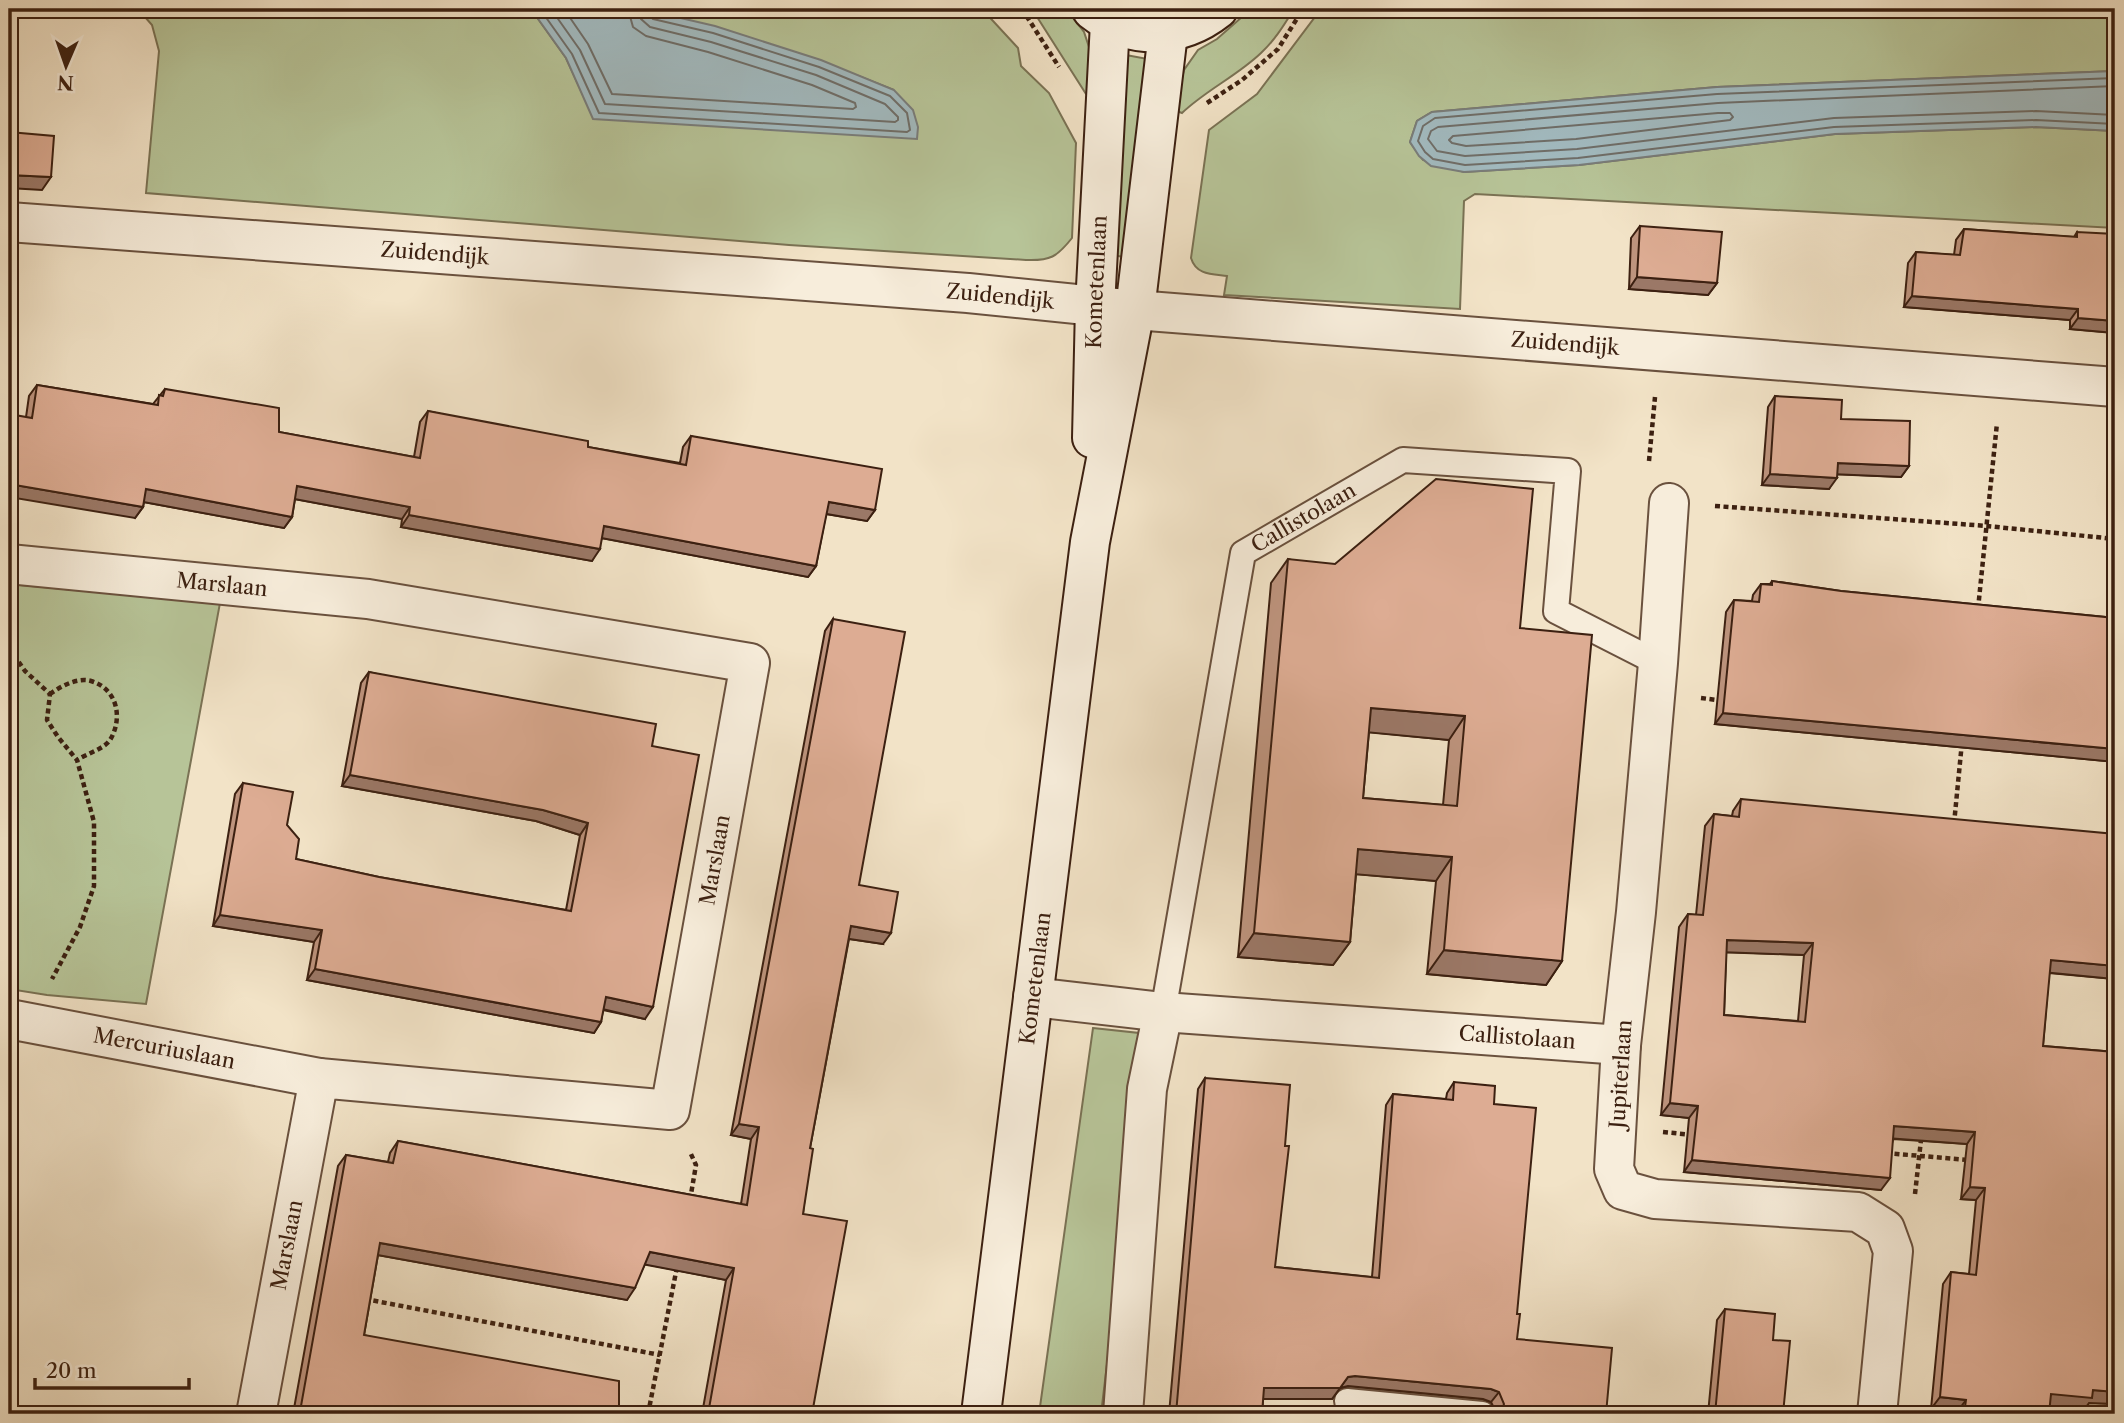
<svg xmlns="http://www.w3.org/2000/svg" width="2124" height="1423" font-family="'Libre Caslon Text',serif">
<rect width="100%" height="100%" fill="#f2e3c7"/>
<filter id="stains"><feTurbulence type="fractalNoise" baseFrequency=".00286" numOctaves="4"/><feColorMatrix values="0 0 0 0 .2 0 0 0 0 .09 0 0 0 0 .02 0 0 0 .5 -.17"/></filter>
<radialGradient id="worn" r=".72"><stop offset=".6" stop-color="#630" stop-opacity="0"/><stop offset="1" stop-color="#630" stop-opacity=".3"/></radialGradient>
<path fill="#b7c498" stroke="#7a7254" stroke-width="2" d="M138,9H531L566,58L594,119L894,90C811,56 729,30 642,9H982L1018,48L1021,66L1049,93L1076,143L1072,238C1057,257 1050,261 1026,260L789,245L146,193L159,51L152,25Z
M1032,9H1066L1084,32L1089,47L1092,97L1086,94Z
M1251,9H1294C1284,25 1275,40 1261,53C1237,76 1206,90 1182,113L1174,110L1184,70L1198,50L1217,39Z
M1321,9H2062L2115,14V71L1717,87L1432,112L1417,121L1410,142L1423,160L1464,172L1579,165L1835,134L2036,127L2115,131V228L1475,194L1464,201L1460,309L1224,295L1227,276C1212,274 1196,275 1191,258L1209,130L1257,94Z
M1126,55L1153,60L1124,257L1112,255Z
M9,584L220,603L146,1004L47,995L9,989Z
M1093,1028L1139,1033L1122,1239L1101,1414H1039Z"/>
<path fill="#a2bbc1" stroke="#797d7b" stroke-width="2" d="M531,9H642L715,26L821,60L894,90L913,110L918,127L917,139L593,119L566,58Z
M2115,71V131L2036,127L1835,134L1579,165L1464,172L1431,166L1419,156L1410,142L1417,121L1432,112L1717,87Z"/>
<g fill="none" stroke-linecap="round" stroke-linejoin="round">
<path stroke="#6f6e69" stroke-width="2" d="M540,9L572,54L599,113L907,132L910,130L907,113L890,96L819,67L713,33L653,19L649,15L648,9
M551,9L580,50L605,104L895,122L898,120V117L885,104L816,75L711,42L650,27L641,19L639,9
M564,9L588,44L612,94L853,109L856,107L855,103L812,85L708,52L646,36L633,27L628,9
M2115,78L1717,94L1435,118L1423,126L1418,141L1425,152L1433,159L1465,165L1578,158L1834,127L2036,120L2115,124
M2115,86L1718,103L1438,127L1431,131L1428,139L1437,151L1465,156L1577,149L1834,118L2036,111L2115,115
M1718,113H1730L1733,117L1730,120L1576,139L1466,146L1452,143L1449,140L1453,136Z"/>
<defs>
<g id="lane">
<path id="s1" d="M1163,1012L1243,553L1403,460L1568,471L1556,611L1658,663"/>
<path d="M1347,1401L1482,1414"/>
</g>
<g id="street">
<path id="s2" d="M9,222L968,293L1135,310L2115,387"/>
<path d="M1669,503L1658,663L1636,912L1621,1045L1614,1169L1623,1190L1655,1199L1858,1212L1885,1229L1893,1251L1877,1414"/>
<path id="s3" d="M9,564L368,599L750,663L670,1110L319,1078L256,1414"/>
<path id="s4" d="M1033,997L1163,1012L1621,1045"/>
<path id="s5" d="M9,1019L319,1078"/>
<path d="M1123,1414L1147,1089L1163,1012"/>
</g>
<g id="secondary">
<path d="M1092,10C1130,40 1179,40 1218,9"/>
<path id="s6" d="M1092,438L1095,306L1110,23"/>
<path id="s7" d="M981,1414L1090,542L1135,310L1168,33"/>
</g>
</defs>
<use href="#lane" stroke="#6a513e" stroke-width="28"/>
<use href="#street" stroke="#6a513e" stroke-width="42"/>
<use href="#secondary" stroke="#3c2011" stroke-width="42"/>
<path stroke="#3c2011" stroke-width="4.5" stroke-dasharray="5 3.5" stroke-linecap="butt" d="M1022,9L1059,67
M1207,103L1242,80L1278,49L1303,9
M1649,461L1655,397
M1715,506L1987,526L2115,539
M1978,609L1997,423
M9,648L25,671L50,694L47,720L58,737L77,760L94,822V886L80,927L52,979
M50,694C61,686 78,677 91,681C118,689 123,719 110,740C104,749 86,754 77,760
M1701,698L1717,700
M1954,824L1962,742
M1663,1132L1693,1135
M1886,1153L1968,1160
M1915,1194L1921,1140
M690,1200L696,1165L690,1152
M365,1299L660,1355
M648,1414L677,1267"/>
<use href="#lane" stroke="#f7eddb" stroke-width="24"/>
<use href="#street" stroke="#f7eddb" stroke-width="38"/>
<use href="#secondary" stroke="#f7eddb" stroke-width="38"/>
</g>
<path fill="#be947e" stroke="#3c2011" stroke-width="2" fill-rule="evenodd" d="M1640,226L1717,283L1708,295L1629,289L1631,238Z
M1964,229L2074,237L2077,232L2115,333L2070,329V320L1904,307L1908,263L1916,252L1954,255L1956,240Z
M37,385L153,404L165,389L279,432L414,457L420,422L428,411L588,447L680,463L683,447L691,436L875,510L867,521L826,514L816,566L808,577L602,538L592,561L401,527L402,519L295,499L292,517L284,528L144,502L143,507L135,518L26,417L29,396Z
M1775,396L1841,419L1909,466L1901,477L1837,474L1829,489L1762,485L1768,407Z
M1288,559L1520,628L1562,961L1546,985L1427,974L1436,881L1356,874L1350,942L1333,965L1238,957L1271,583ZM1369,732L1449,740L1443,805L1363,798Z
M1772,581L1841,591L2115,618V762L1715,724L1726,612L1734,600L1752,601L1753,595L1761,584H1770Z
M833,619L859,885L883,944L849,939L810,1148L803,1214L812,1414H702L726,1280L645,1264L627,1300L378,1255L364,1335L619,1414H293L338,1166L346,1155L388,1162L390,1153L398,1141L741,1204L751,1139L731,1135L825,631Z
M369,672L652,746L645,1019L603,1010L601,1022L594,1033L307,980L314,942L213,926L235,794L243,783L287,825L296,859L379,877L566,910L580,835L536,821L342,786L361,683Z
M1741,799L2114,979L2049,973L2043,1046L2115,1052V1404L2089,1403L2084,1410L2050,1407L2049,1414H1957V1412L1931,1409L1943,1284L1951,1272L1969,1274L1976,1200L1961,1199L1967,1144L1893,1139L1881,1190L1684,1172L1689,1118L1661,1115L1679,927L1688,914L1696,915L1705,826L1714,814L1732,816L1733,811ZM1726,952L1804,955L1798,1021L1724,1015Z
M1205,1078L1275,1267L1372,1277L1386,1105L1393,1094L1446,1099L1447,1093L1454,1082L1494,1104L1517,1314V1339L1606,1414H1497L1491,1402L1483,1399L1348,1386L1340,1388L1332,1399H1263L1262,1414H1169L1198,1089Z
M1725,1309L1773,1340L1783,1414H1708L1717,1320Z
M1360,1406L1448,1414H1354Z"/>
<path fill="#9b7867" stroke="#3c2011" stroke-width="2" d="M9,175L51,177L42,190L9,188Z
M1637,277L1717,283L1708,295L1629,289Z
M1912,296L2078,309L2070,320L1904,307Z
M2078,318L2115,321V333L2070,329Z
M1838,463L1909,466L1901,477L1830,474Z
M1770,474L1837,478L1829,489L1762,485Z
M9,484L143,507L135,518L9,497Z
M297,486L410,507L402,519L289,498Z
M146,489L292,517L284,528L138,501Z
M829,502L875,510L867,521L821,513Z
M409,515L600,549L592,561L401,527Z
M604,526L816,566L808,577L596,537Z
M1371,708L1465,716L1449,740L1354,731Z
M1723,713L2115,749V762L1715,724Z
M350,775L543,810L588,823L580,835L536,821L342,786Z
M1358,849L1452,857L1436,881L1341,873Z
M220,915L322,930L314,942L213,926Z
M851,926L891,933L883,944L843,938Z
M1254,933L1350,942L1333,965L1238,957Z
M1727,940L1813,943L1804,955L1718,952Z
M1444,950L1562,961L1546,985L1427,974Z
M2051,960L2115,966V977L2114,979L2042,972Z
M315,969L601,1022L594,1033L307,980Z
M606,997L653,1007L645,1019L598,1008Z
M1670,1103L1698,1106L1689,1118L1661,1115Z
M739,1124L759,1127L751,1139L731,1135Z
M1894,1126L1975,1132L1967,1144L1886,1138Z
M1692,1160L1890,1178L1881,1190L1684,1172Z
M1970,1187L1985,1188L1976,1200L1961,1199Z
M380,1243L635,1288L627,1300L372,1254Z
M650,1252L734,1268L726,1280L642,1264Z
M1355,1376L1491,1389L1499,1392L1491,1402L1483,1399L1348,1386L1340,1388L1348,1377Z
M1264,1388H1340L1332,1399H1257Z
M2093,1390L2115,1392V1404L2089,1403L2084,1410L2043,1406L2051,1394Z
M1940,1397L1966,1400L1957,1412L1931,1409Z
M301,1406L342,1414H295Z"/>
<path fill="#ddac93" stroke="#3c2011" stroke-width="2" fill-rule="evenodd" d="M9,132L54,136L51,177L9,175Z
M1640,226L1722,232L1717,283L1637,277Z
M1964,229L2077,237V232L2115,234V321L2078,318V309L1912,296L1916,252L1960,255Z
M37,385L158,405L159,395L163,396L165,389L279,408V432L420,458L428,411L588,441V447L686,465L691,436L882,469L875,510L829,502L816,566L604,526L600,549L409,515L410,507L297,486L292,517L146,489L143,507L9,484V414L32,418Z
M1775,396L1842,400L1841,419L1910,421L1909,466L1838,463L1837,478L1770,474Z
M1436,479L1533,489L1520,628L1592,635L1562,961L1444,950L1452,857L1358,849L1350,942L1254,933L1288,559L1335,564ZM1371,708L1465,716L1457,806L1363,798Z
M1772,581L1841,591L2115,618V749L1723,713L1734,600L1759,602L1761,584L1772,585Z
M833,619L905,632L859,885L898,892L891,933L851,926L810,1148L813,1149L803,1214L847,1221L812,1414H708L734,1268L650,1252L635,1288L380,1243L364,1335L619,1381V1414H342L301,1406L346,1155L393,1163L398,1141L747,1205L759,1127L739,1124Z
M369,672L656,724L652,746L699,755L653,1007L606,997L601,1022L315,969L322,930L220,915L243,783L293,792L287,825L299,839L296,859L379,877L571,911L588,823L543,810L350,775Z
M1741,799L2115,834V966L2051,960L2043,1046L2115,1052V1392L2093,1390L2092,1398L2051,1394L2049,1414H1964L1966,1400L1940,1397L1951,1272L1976,1275L1985,1188L1970,1187L1975,1132L1894,1126L1890,1178L1692,1160L1698,1106L1670,1103L1688,914L1703,915L1714,814L1739,817ZM1727,940L1813,943L1805,1022L1724,1015Z
M1205,1078L1290,1085L1285,1146H1289L1275,1267L1379,1278L1393,1094L1453,1100L1454,1082L1495,1086L1494,1104L1536,1108L1517,1314H1520L1517,1339L1612,1348L1606,1414H1499L1501,1412L1504,1404L1499,1392L1491,1389L1355,1376L1348,1377L1340,1388H1264L1262,1414H1176Z
M1725,1309L1775,1314L1773,1340L1790,1341L1783,1414H1715Z
M1360,1406L1448,1414H1359Z"/>
<g text-anchor="middle" stroke-width="6" stroke-linejoin="round" paint-order="stroke">
<g font-size="21" fill="#3c2011" stroke="#f7eddb">
<text dy="7" stroke="none"><textPath href="#s2" startOffset="427">Zuidendijk</textPath></text>
<text dy="7" stroke="none"><textPath href="#s6" startOffset="156">Kometenlaan</textPath></text>
<text dy="7" stroke="none"><textPath href="#s2" startOffset="994">Zuidendijk</textPath></text>
<text dy="7" stroke="none"><textPath href="#s2" startOffset="1561">Zuidendijk</textPath></text>
<text dy="7" stroke="none"><textPath href="#s1" startOffset="536">Callistolaan</textPath></text>
<text dy="7" stroke="none"><textPath href="#s3" startOffset="214">Marslaan</textPath></text>
<text transform="translate(715 860) rotate(-80)" y="7">Marslaan</text>
<text dy="7" stroke="none"><textPath href="#s7" startOffset="439">Kometenlaan</textPath></text>
<text dy="7" stroke="none"><textPath href="#s4" startOffset="486">Callistolaan</textPath></text>
<text dy="7" stroke="none"><textPath href="#s5" startOffset="158">Mercuriuslaan</textPath></text>
<text transform="translate(1621 1074) rotate(-86)" y="7">Jupiterlaan</text>
<text transform="translate(287 1245) rotate(-79)" y="7">Marslaan</text>
</g>
</g>
<rect width="2124" height="1423" fill="none" stroke="#f2e3c7" stroke-width="35"/>
<rect x="10" y="10" width="2103" height="1402" fill="none" stroke="#3c2011" stroke-width="3.5"/>
<rect x="18" y="18" width="2089" height="1388" fill="none" stroke="#3c2011" stroke-width="2"/>
<g transform="translate(66 66) rotate(182)" stroke="#f7eddb" stroke-width="5" paint-order="stroke">
<path d="M0-5L12 26L0 18L-12 26Z" fill="#3c2011"/>
<text y="-10" font-size="19" font-weight="bold" text-anchor="middle" fill="#3c2011">N</text>
</g>
<path d="M35 1378v10h154v-10" fill="none" stroke="#3c2011" stroke-width="3.5"/>
<text x="46" y="1378" font-size="21" fill="#3c2011" stroke="#f7eddb" stroke-width="5" paint-order="stroke">20 m</text>
<rect width="100%" height="100%" filter="url(#stains)"/>
<rect width="100%" height="100%" fill="url(#worn)"/>
</svg>
